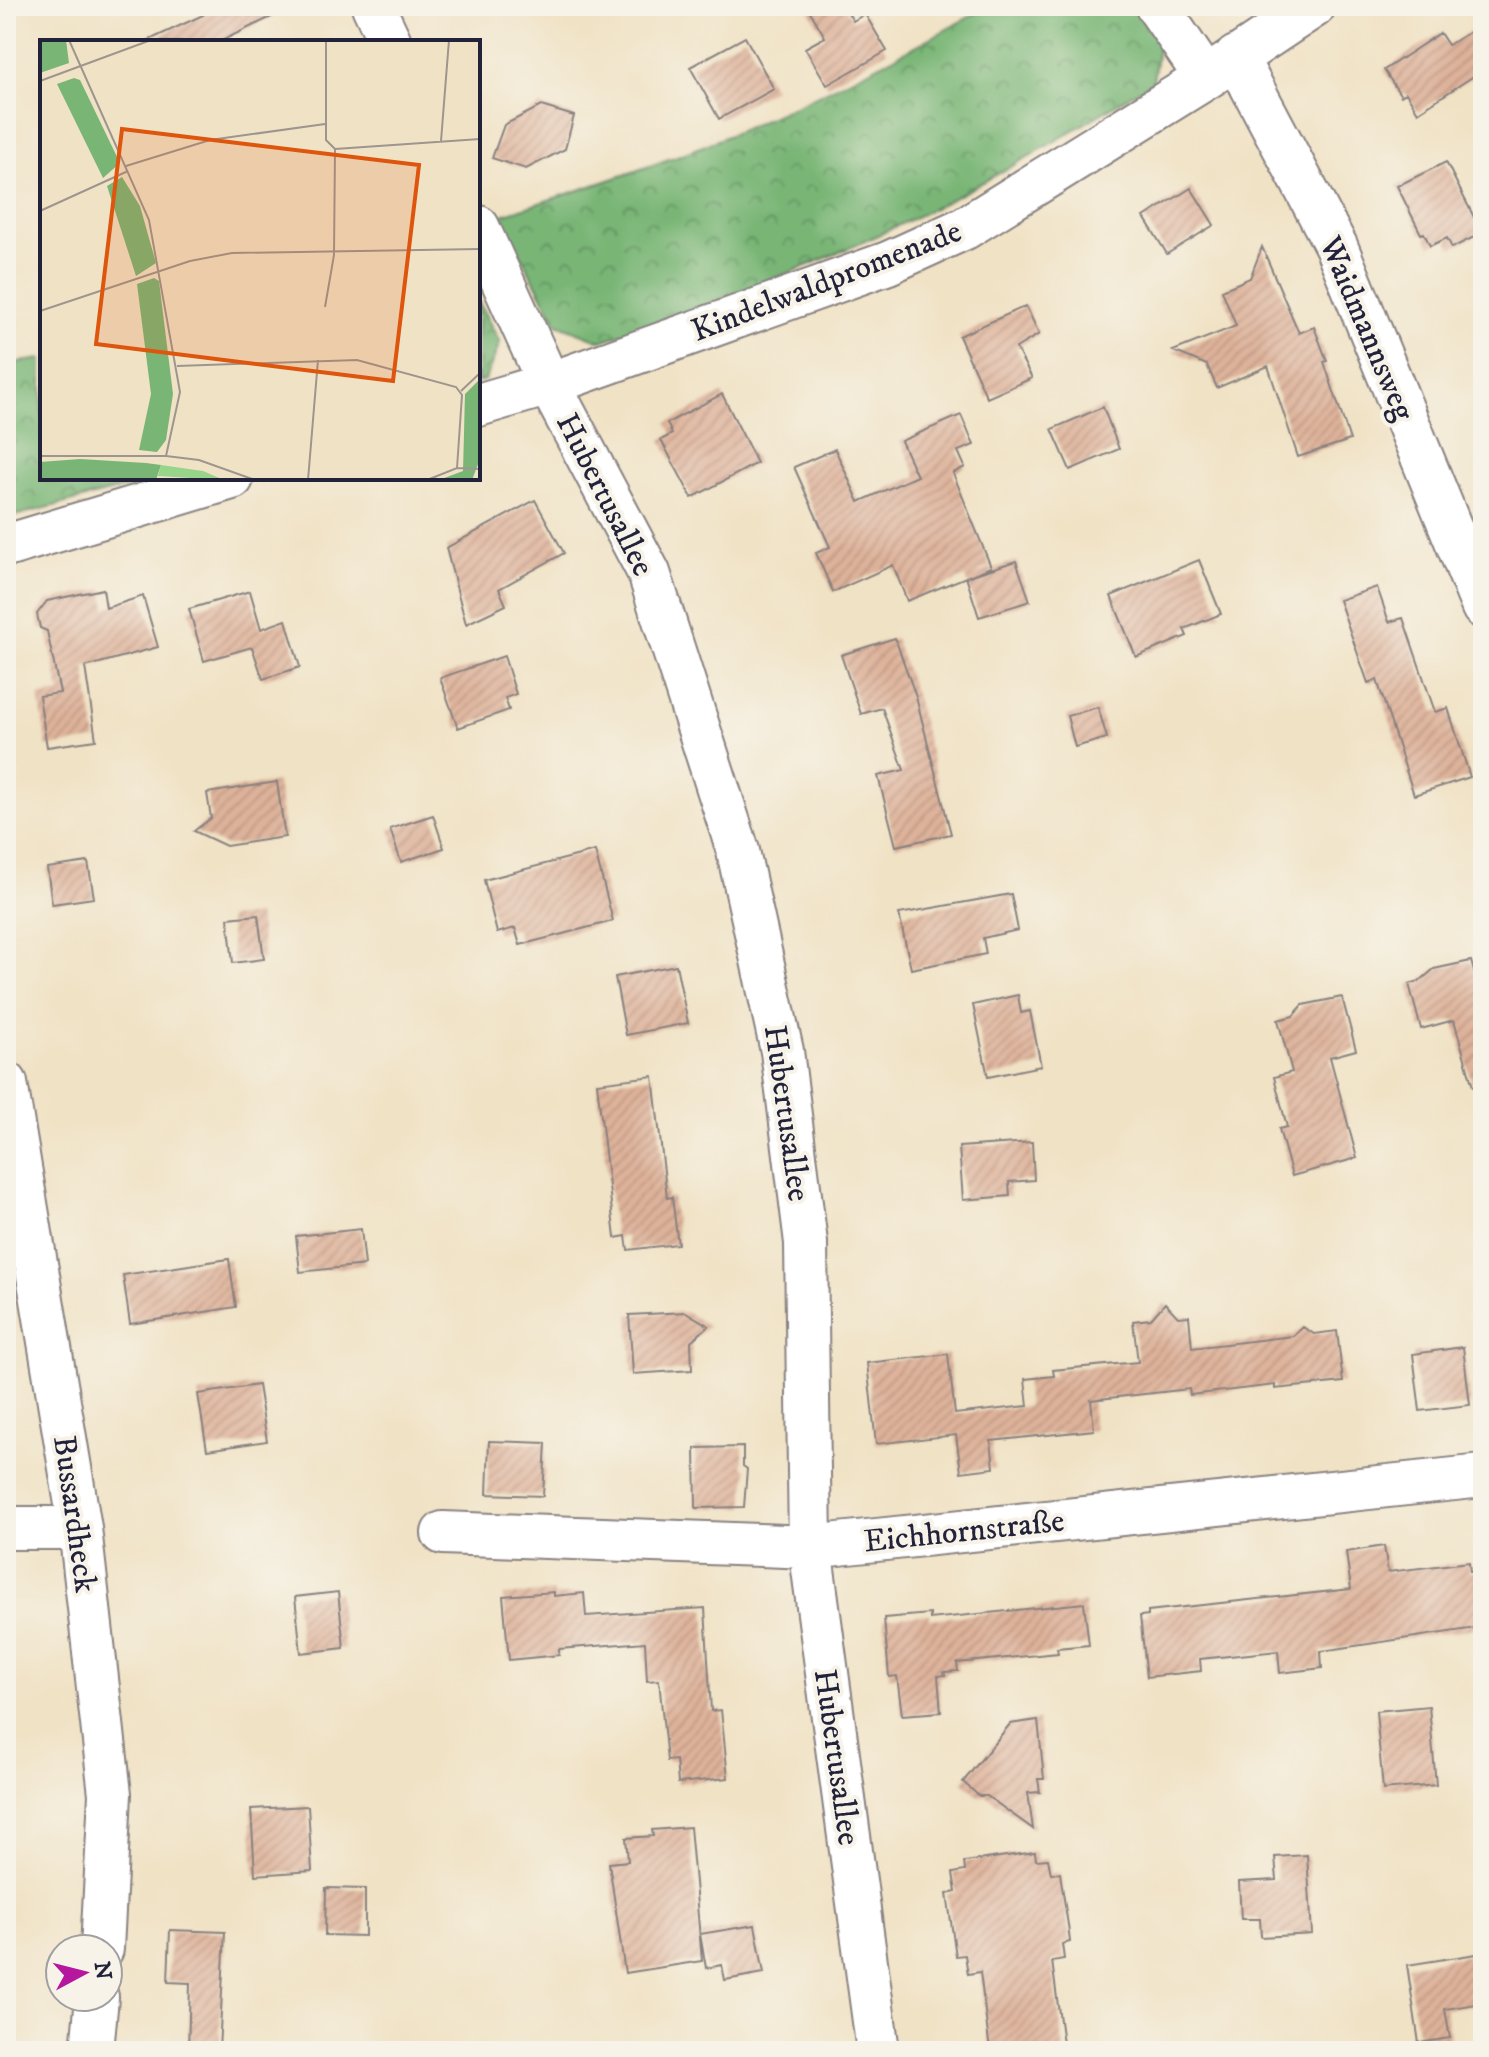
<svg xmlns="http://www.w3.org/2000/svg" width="1489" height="2057" font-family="'IM FELL DW Pica',serif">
<defs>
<pattern id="forest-crowns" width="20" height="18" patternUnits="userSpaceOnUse" patternTransform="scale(2)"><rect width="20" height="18" fill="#79b676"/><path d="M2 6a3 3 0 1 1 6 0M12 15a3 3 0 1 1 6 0" fill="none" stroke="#639462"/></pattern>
<pattern id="building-hatch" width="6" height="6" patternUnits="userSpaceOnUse" patternTransform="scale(2)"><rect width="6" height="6" fill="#deb29a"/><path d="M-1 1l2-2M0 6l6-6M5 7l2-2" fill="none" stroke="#be9986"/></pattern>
</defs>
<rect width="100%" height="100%" fill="#f7f3e8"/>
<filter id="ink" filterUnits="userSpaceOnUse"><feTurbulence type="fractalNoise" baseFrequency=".0125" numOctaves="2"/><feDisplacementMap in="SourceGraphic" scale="16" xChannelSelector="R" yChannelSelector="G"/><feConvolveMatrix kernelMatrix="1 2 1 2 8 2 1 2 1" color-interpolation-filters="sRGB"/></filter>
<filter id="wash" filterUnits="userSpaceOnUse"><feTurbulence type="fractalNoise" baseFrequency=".006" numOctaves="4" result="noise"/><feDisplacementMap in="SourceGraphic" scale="32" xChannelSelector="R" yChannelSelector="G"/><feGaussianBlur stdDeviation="1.8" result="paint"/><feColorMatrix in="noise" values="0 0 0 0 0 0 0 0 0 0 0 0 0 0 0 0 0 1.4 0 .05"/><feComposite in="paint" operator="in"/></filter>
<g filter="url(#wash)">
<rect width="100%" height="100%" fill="#f0e2c5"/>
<path fill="url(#forest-crowns)" stroke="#4e6c58" stroke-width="2" d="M989,6H1132L1159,41L1153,81C1061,140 966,195 867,240C780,279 691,311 601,341L557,324L500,216C568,193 637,173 703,146C802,106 896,58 989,6Z
M1210,6H1269L1257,14Z
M478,301L500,343L485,380L478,382Z
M42,359V478H165L6,518V364Z"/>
<g id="blocks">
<path fill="url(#building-hatch)" d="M199,6H294L219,42H145L203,15Z
M807,6H844L853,21L865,14L887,51L827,85L805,48L825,37Z
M1483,24V70L1418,112L1406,93L1401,96L1384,70L1440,33L1448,45Z
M745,37L774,89L719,119L690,67Z
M541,106L574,116L565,149L526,169L492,158L504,125Z
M1446,162L1482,233L1452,248L1447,238L1430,246L1424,233L1421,234L1397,186Z
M1191,188L1214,225L1167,254L1144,217Z
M1262,247L1299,333L1314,327L1327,361L1324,362L1350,440L1298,457L1268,366L1217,388L1207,365L1173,351L1236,326L1222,290L1250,278Z
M1026,306L1039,334L1016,348L1032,378L987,398L959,336Z
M722,394L757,463L692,498L661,440L672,434L667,423Z
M1103,407L1119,449L1070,470L1052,429Z
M961,415L974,445L958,451L965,467L953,473L991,567L907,601L893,565L833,592L816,553L830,547L794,467L835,449L859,502L917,476L901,441Z
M535,500L564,553L499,589L506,605L466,624L446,548Z
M1199,560L1221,614L1184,629L1187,636L1136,657L1111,596Z
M1016,561L1030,601L979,617L966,577Z
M1377,587L1389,622L1403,618L1435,712L1448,708L1470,777L1414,795L1377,680L1368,683L1339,600Z
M103,589L106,608L143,596L158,647L85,667L96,740L47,747L39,696L60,693L47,631L40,628L37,614L47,601Z
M250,591L261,629L286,620L300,667L263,679L252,647L204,661L189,609Z
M895,638L916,697L951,834L896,846L878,776L904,770L882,708L861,714L841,655Z
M504,656L516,694L505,698L509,710L458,728L440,678Z
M1098,707L1107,738L1075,747L1067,716Z
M277,782L285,837L226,846L194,831L211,818L207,793Z
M433,815L444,848L401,862L390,829Z
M595,851L613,921L520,945L515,928L497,933L484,880Z
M88,862L94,898L52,904L47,868Z
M1011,894L1018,930L983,938L986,954L911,969L899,914Z
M258,915L264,959L233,963L228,918Z
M1471,961L1483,1003V1086L1473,1087L1454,1020L1421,1029L1409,984L1420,981L1434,969Z
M676,965L688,1023L626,1035L615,977Z
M1018,995L1021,1013L1030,1011L1041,1066L988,1077L973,1005Z
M1342,997L1356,1050L1330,1057L1357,1158L1292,1176L1279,1129L1287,1127L1274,1077L1292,1072L1278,1020L1293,1016L1303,1005Z
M653,1076L667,1198L672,1197L678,1244L628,1250L626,1236L615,1238L597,1083Z
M1032,1142L1034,1180L1009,1182L1010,1196L963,1200L959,1147Z
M361,1229L365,1265L300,1272L296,1236Z
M229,1259L236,1307L130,1324L123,1275Z
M1165,1303L1178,1317L1189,1316L1192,1348L1293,1336L1303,1327L1314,1334L1337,1331L1343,1382L1275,1389V1385L1190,1395L1189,1389L1091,1400L1094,1430L991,1441L994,1468L961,1472L956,1435L876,1444L867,1363L948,1354L955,1414L1028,1406L1025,1379L1054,1376L1053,1370L1138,1362L1133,1321L1151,1319Z
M686,1312L709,1326L691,1341L692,1370L633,1374L629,1315Z
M1463,1347L1470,1405L1420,1411L1413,1354Z
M258,1385L267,1441L207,1450L198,1394Z
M489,1441L546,1443L543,1496L487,1494Z
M743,1447V1466L747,1469L744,1507L696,1508L695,1448Z
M1384,1546L1388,1572L1469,1562L1470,1572L1483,1571V1627L1321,1651L1322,1668L1280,1673L1278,1651L1200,1659L1201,1671L1147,1677L1140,1616L1148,1615V1611L1351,1589L1346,1552Z
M338,1592L344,1648L301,1653L295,1597Z
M554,1592V1596L584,1593L586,1616L705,1608L711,1711L721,1710L728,1778L678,1783L676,1760L667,1761L659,1680L647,1681L645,1642L559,1649V1655L509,1660L503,1596Z
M1084,1603L1089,1645L1057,1648L1058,1653L957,1663L958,1671L944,1672L945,1675L938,1676L941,1712L902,1715L897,1676L889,1677L884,1618L930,1614V1619Z
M1429,1706L1436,1785L1383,1790L1376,1711Z
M1038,1720L1044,1779H1038L1040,1792L1028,1793L1033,1829L987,1796H979L963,1782L1010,1724Z
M308,1806L312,1871L255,1875L251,1809Z
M690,1827L702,1961L625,1973L609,1863L628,1861L626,1838L653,1836L652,1830Z
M1035,1852L1036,1860L1048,1859L1051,1874L1060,1873L1068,1925L1070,1942L1062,1944L1064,1959L1052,1961L1064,2051H990L980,1972L968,1974L965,1955L956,1956L947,1894L956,1892L953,1873L965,1871L964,1862Z
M1307,1855L1312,1934L1261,1937L1260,1919H1241L1239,1882L1277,1880L1275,1857Z
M326,1888L365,1889V1936L325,1935Z
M755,1925L764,1973L725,1980L722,1965L706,1968L700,1934Z
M170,1930L225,1932L219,2051H188L190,1983L168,1982Z
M1483,1953V2003L1445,2009L1450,2038L1419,2043L1407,1965Z"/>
</g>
</g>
<g filter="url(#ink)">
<use href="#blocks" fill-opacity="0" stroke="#898280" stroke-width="2"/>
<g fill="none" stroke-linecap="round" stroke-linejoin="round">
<defs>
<path id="minor" d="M373,6L390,42
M1157,6L1206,78
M1236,57L1336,246L1483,607
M478,227L549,384L649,573L738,851L782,1051L806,1243L810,1547L878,2051
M478,405L549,384L888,263L965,228L1206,78L1314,6
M6,546L232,478
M6,1083L80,1528L110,1794L102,1949
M6,1528H80
M443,1533L810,1547L1483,1476
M92,2051L97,1997"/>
</defs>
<use href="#minor" stroke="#898280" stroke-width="46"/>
<use href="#minor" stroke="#fff" stroke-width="42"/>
</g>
</g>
<g text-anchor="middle" stroke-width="8" stroke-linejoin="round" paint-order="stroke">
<g font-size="32" fill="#22223b" stroke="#f7f3e8">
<text transform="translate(826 280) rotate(-21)" y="11">Kindelwaldpromenade</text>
<text transform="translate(1368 328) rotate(67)" y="11">Waidmannsweg</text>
<text transform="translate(606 494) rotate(63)" y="11">Hubertusallee</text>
<text transform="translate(788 1113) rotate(82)" y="11">Hubertusallee</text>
<text transform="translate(76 1514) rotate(82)" y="11">Bussardheck</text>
<text transform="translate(964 1530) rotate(-6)" y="11">Eichhornstraße</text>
<text transform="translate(838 1757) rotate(82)" y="11">Hubertusallee</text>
</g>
</g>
<g transform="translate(40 40)">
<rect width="440" height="440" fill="#f0e2c5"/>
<path d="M121,425L163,431L184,440L118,436Z" fill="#97d58a"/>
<path d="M0,0H26L29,23L0,33ZM34,38L40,40L80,123L63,138L17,44ZM82,137L100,166L116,223L96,236L67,146ZM114,238L119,241L133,354L126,400L117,412L99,410L111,354L97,244ZM440,339V419L432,440H399L423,431L425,354ZM40,419L106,423L121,425L116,440H0V422Z" fill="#79b676"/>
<path fill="none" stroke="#55a4ce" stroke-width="4" d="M118,440H152"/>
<path fill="none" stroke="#9e958e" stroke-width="2" d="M29,0L109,180L140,352L126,416M0,41L111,0M401,101L409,0M295,109L440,99M86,126L170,100L285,84M0,171L88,131M285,267L294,215L295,109L286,100V0M0,271L150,221L192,213L440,209M137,326L317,320L416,347L422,355L417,428M421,351L440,333M0,416H126L159,420L215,440M268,440L278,320M387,440L417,428L440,429"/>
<path fill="#de560e" fill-opacity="0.15" stroke="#de560e" stroke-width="4" d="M82,89L379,125L353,341L56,304Z"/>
<rect width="440" height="440" fill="none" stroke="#22223b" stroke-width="4"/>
</g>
<rect width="1489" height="2057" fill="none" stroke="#f7f3e8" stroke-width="32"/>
<g transform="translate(84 1973) rotate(83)"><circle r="38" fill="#f7f3e8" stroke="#a29fa3" stroke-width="2"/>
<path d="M0-6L14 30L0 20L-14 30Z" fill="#b5179e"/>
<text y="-12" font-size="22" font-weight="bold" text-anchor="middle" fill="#22223b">N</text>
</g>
</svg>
